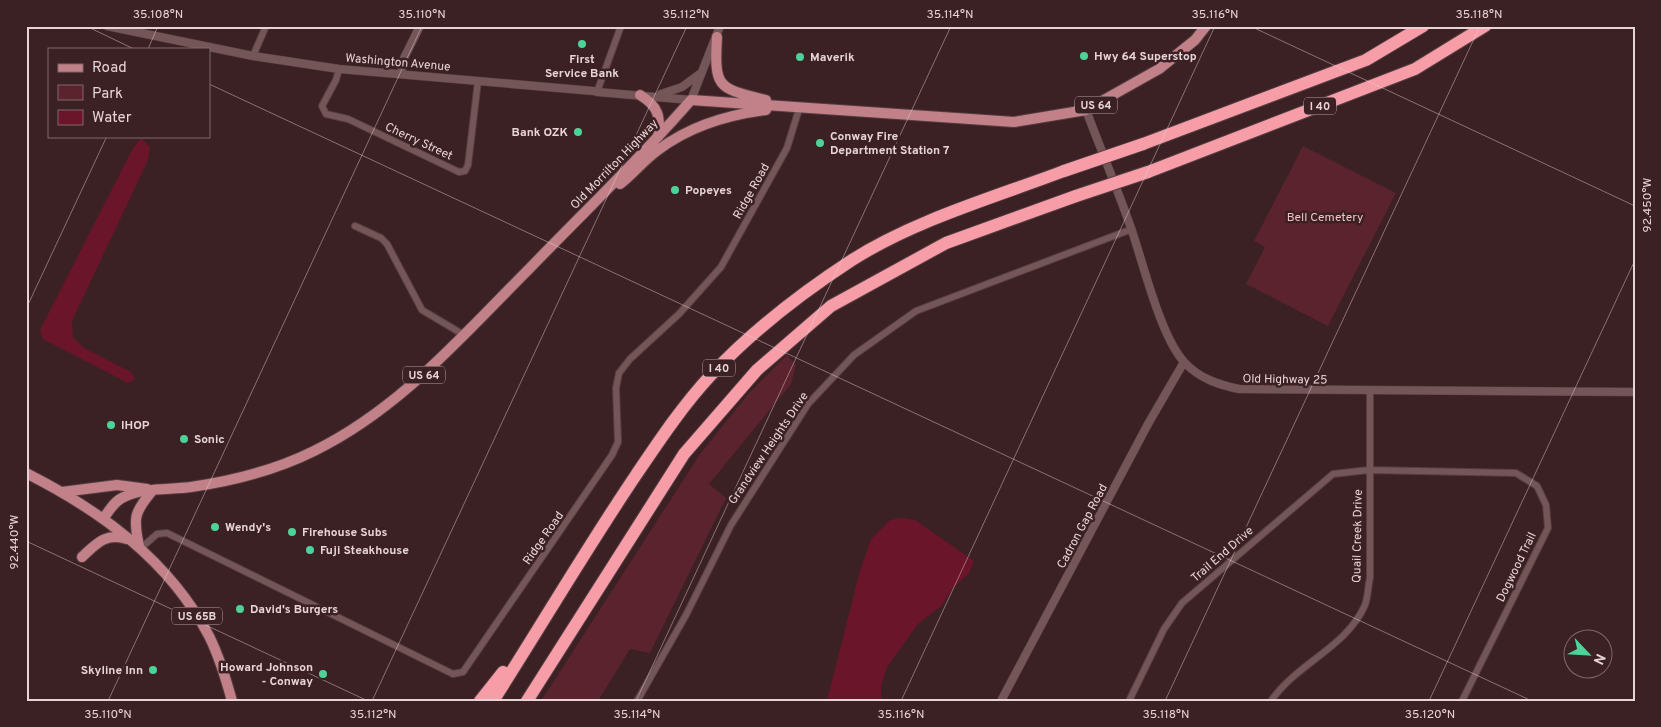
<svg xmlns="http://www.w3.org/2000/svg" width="1661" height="727" font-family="Overpass,sans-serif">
<rect width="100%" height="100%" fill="#3b2024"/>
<path fill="#5b232d" d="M1303,146L1396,193L1328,326L1246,284L1265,247L1254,241Z
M787,355L796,365L791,384L709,484L726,498L650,653L630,649L598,701H541L700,454L750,392Z"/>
<path fill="#6b152b" d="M141,138L150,147L148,160L72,321L73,337L84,348L131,372L135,379L128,383L43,339L40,330L132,150Z
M901,518L915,520L974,561L969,573L953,588L942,605L918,624L887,667L881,686V701H827L859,574L871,539L890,520Z"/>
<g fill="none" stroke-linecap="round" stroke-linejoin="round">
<defs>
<path id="minor" d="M253,56L266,26
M339,69L336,80L322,106L326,114L348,119L459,172L465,171L468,165L478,81
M594,91L597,92L621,26
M355,226L381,238L387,244L422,310L464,335
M141,548L157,534L167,533L453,674L463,672L612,455L618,442L616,388L619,373L630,359L679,314L721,267L787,148L799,109
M637,701L686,615L731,525L808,404L854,355L916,311L1132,229
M1129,701L1164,629L1182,603L1333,474L1369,470L1516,473L1537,486L1546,505L1548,528L1462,701
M1271,701C1296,664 1347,647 1365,605C1368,597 1368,586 1370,578V392"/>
<path id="tertiary" d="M107,26L253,56L339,69L593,91
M401,74L404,58L420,26
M597,92L691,100L720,26
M661,94L682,87L701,73
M1086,110C1101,150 1118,190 1132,231C1144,266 1161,338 1185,363C1200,379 1220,385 1239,389L1635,392
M1001,701L1148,424L1184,362"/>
<path id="primary" d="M717,37C714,89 718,88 766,100
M640,95C658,106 661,116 658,137
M620,184C633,174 644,160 658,150C690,126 726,115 766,110
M26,473C101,511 169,560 209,636C219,656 226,679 232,701
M62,492L117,485L147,489
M103,519C109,511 114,501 124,497C144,487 169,490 191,487C232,481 276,470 314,451C400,409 462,336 529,269C583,213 640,159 691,100L1014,122L1086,110L1159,69L1195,40L1206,26
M139,546C133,518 134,512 153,490
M82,557C96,544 106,532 127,539"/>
<path id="motorway" d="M1143,144L1366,60L1423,26
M1148,172L1415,69L1485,26
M480,701L503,672
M493,701C541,626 586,549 636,475C659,441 683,405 711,375C752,331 803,292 852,260C915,220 995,197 1064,171
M527,701L684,454L757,370L831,306L946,243L1076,196"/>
</defs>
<use href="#minor" stroke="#553e41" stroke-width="8"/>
<use href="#tertiary" stroke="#553e41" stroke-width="9"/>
<use href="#primary" stroke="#553e41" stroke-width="12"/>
<use href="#motorway" stroke="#553e41" stroke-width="14"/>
<use href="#minor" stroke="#745558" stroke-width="6"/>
<use href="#tertiary" stroke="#745558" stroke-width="8"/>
<use href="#primary" stroke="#c28088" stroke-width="10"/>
<use href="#motorway" stroke="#f69da8" stroke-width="12"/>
<defs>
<path id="motorway-bridge" d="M1064,171L1143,144
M1076,196L1148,172"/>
</defs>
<use href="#motorway-bridge" stroke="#553e41" stroke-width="14" stroke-linecap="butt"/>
<use href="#motorway-bridge" stroke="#f69da8" stroke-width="12"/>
</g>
<path fill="none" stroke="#e8d4d6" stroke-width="1" stroke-opacity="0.45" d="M86,26L134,49M1250,26L1635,206M148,49L158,26M209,84L1532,701M26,309L107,136M26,541L368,701M108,701L422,26M372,701L687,26M636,701L951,26M901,701L1215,26M1165,701L1480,26M1429,701L1635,260"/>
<g fill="#4dd39a" stroke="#3b2024" stroke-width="2">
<circle cx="582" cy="44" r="5"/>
<circle cx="1084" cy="56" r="5"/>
<circle cx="800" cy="57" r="5"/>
<circle cx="578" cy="132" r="5"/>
<circle cx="820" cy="143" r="5"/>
<circle cx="675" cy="190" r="5"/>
<circle cx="111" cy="425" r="5"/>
<circle cx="184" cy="439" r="5"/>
<circle cx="215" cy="527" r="5"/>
<circle cx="292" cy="532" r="5"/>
<circle cx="310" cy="550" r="5"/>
<circle cx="240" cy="609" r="5"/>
<circle cx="153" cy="670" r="5"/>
<circle cx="323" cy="674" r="5"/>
</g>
<g text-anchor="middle" stroke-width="5" stroke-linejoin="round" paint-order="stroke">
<g fill="#3b2024" stroke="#b49ea1" stroke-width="1">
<rect x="1075" y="96.5" width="42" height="17" rx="4"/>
<rect x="1304" y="97.5" width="32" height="17" rx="4"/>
<rect x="703" y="359.5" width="32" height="17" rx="4"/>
<rect x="403" y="366.5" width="42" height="17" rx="4"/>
<rect x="172" y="607.5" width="50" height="17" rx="4"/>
</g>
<g font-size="11" font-weight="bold" fill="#e8d4d6">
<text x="1096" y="109">US 64</text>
<text x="1320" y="110">I 40</text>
<text x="719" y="372">I 40</text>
<text x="424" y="379">US 64</text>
<text x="197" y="620">US 65B</text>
</g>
<g font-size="12" font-weight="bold" fill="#e8d4d6" stroke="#3b2024" text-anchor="start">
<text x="1094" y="60">Hwy 64 Superstop</text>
<text x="810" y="61">Maverik</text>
<text x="582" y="63" text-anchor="middle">First<tspan x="582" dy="14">Service Bank</tspan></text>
<text x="568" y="136" text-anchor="end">Bank OZK</text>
<text x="830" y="140">Conway Fire<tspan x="830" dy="14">Department Station 7</tspan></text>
<text x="685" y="194">Popeyes</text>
<text x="121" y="429">IHOP</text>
<text x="194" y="443">Sonic</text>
<text x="225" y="531">Wendy's</text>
<text x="302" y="536">Firehouse Subs</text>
<text x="320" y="554">Fuji Steakhouse</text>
<text x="250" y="613">David's Burgers</text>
<text x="313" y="671" text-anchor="end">Howard Johnson<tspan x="313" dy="14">- Conway</tspan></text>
<text x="143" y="674" text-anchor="end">Skyline Inn</text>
</g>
<g font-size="12" fill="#e8d4d6" stroke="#3b2024">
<text transform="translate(398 62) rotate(5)" y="4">Washington Avenue</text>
<text transform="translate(419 141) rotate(25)" y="4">Cherry Street</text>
<text transform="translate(614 164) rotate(-46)" y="4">Old Morrilton Highway</text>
<text transform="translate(751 191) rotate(-61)" y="4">Ridge Road</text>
<text transform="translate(1285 379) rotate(1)" y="4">Old Highway 25</text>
<text transform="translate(768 448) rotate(-56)" y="4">Grandview Heights Drive</text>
<text transform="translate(1082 526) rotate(-62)" y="4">Cadron Gap Road</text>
<text transform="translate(1357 536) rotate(-89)" y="4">Quail Creek Drive</text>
<text transform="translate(543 538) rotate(-55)" y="4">Ridge Road</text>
<text transform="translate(1222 554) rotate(-41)" y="4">Trail End Drive</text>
<text transform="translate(1516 567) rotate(-64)" y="4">Dogwood Trail</text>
</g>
<g font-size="12" fill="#f5c1c6" stroke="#3b2024">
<text x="1325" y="221">Bell Cemetery</text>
</g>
</g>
<rect width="1661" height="727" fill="none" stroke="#3b2024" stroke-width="55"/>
<rect x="48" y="48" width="162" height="90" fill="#3b2024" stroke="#80686b"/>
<rect x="58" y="64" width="25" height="8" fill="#c28088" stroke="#80686b"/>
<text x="92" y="72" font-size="15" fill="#e8d4d6">Road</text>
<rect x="58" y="85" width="25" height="15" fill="#5b232d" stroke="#80686b"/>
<text x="92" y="98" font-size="15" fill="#e8d4d6">Park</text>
<rect x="58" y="110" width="25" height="15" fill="#6b152b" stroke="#80686b"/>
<text x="92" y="122" font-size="15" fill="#e8d4d6">Water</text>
<g transform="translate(1588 654) rotate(115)"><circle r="24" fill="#3b2024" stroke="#80686b"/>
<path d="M0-4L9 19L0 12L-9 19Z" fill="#4dd39a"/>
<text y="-8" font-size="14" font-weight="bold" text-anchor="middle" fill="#e8d4d6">N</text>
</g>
<rect x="28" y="28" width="1606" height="672" fill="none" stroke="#e8d4d6" stroke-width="2"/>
<g font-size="12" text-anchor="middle" fill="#e8d4d6">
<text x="158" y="18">35.108°N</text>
<text x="422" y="18">35.110°N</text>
<text x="686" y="18">35.112°N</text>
<text x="950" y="18">35.114°N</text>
<text x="1215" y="18">35.116°N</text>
<text x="1479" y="18">35.118°N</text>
<text transform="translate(1647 205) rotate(-90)" y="4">92.450°W</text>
<text transform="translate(14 542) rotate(-90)" y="4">92.440°W</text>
<text x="108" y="718">35.110°N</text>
<text x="373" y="718">35.112°N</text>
<text x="637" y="718">35.114°N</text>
<text x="901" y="718">35.116°N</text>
<text x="1166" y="718">35.118°N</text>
<text x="1430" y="718">35.120°N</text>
</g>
</svg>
